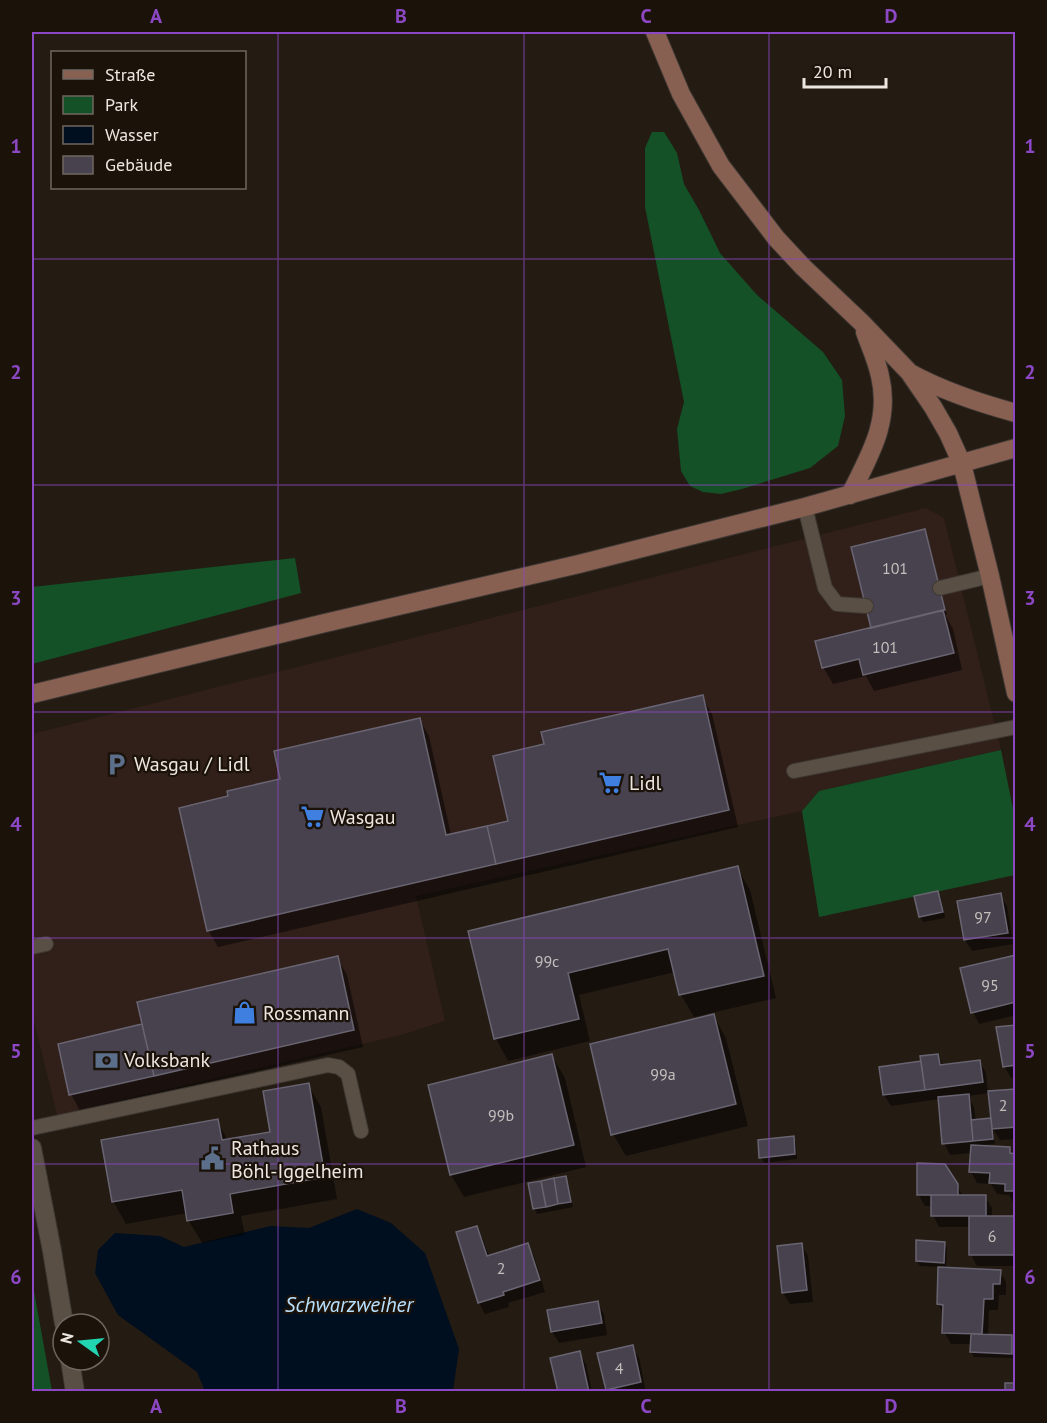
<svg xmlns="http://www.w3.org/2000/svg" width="1047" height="1423" font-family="'PT Sans',sans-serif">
<rect width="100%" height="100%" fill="#241b13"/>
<path fill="#311f19" d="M926,508L944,518L1001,750L819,791L802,811L416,896L445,1021L401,1035L57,1115L32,1013V734Z"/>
<path fill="#145126" d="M652,132H664L677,153L684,184L699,210L720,253L757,295L823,352L842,380L845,416L838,446L810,468L742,489L721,494L703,492L690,486L681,471L677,429L684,402L645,207V148Z
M295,558L301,593L32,664V587Z
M1001,750L1015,818V875L819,917L802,811L819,791Z
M32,1280L52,1391H32Z"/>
<path fill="#000f1f" d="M357,1209L391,1223L425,1253L459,1349L453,1391H205L197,1372L118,1315L95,1273L98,1250L115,1233L160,1236L184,1247L271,1226L309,1228Z"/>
<path fill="#0007" d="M924,531L927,536L947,615H945L953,629L962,670L874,691L866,676L833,684L823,667L873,629Z
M702,697L712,714L738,827L218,947L208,930L230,797L282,780L419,719L429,736L451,835L510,822L546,745Z
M737,868L750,890L776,998L694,1017L681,995L675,972L579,995L590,1041L508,1061L496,1039L470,932Z
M938,892L941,897L945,918L923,922L920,917L916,897Z
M1000,895L1007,906L1013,944L972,951L965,940L959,902Z
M1016,956V1015L979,1024L973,1012Z
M337,958L347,975L363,1047L80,1111L71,1094L60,1045L144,1026Z
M713,1015L726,1038L748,1126L626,1156L613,1134Z
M1016,1026V1077L1011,1078L1004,1066Z
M937,1055L944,1066L979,1061L986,1073L988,1093L968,1096L974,1107L976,1121L992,1120L1016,1090V1139L1000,1140L993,1129L995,1144L982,1145V1147L1009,1149L1013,1155H1016V1202H1013L1009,1195L997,1194L991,1184L977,1183L971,1172L972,1153L950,1155L944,1143L940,1099L891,1106L884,1095L923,1062Z
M552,1056L565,1078L586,1167L464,1197L451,1175Z
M308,1085L321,1107L337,1199L241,1216L245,1235L202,1243L189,1221L187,1213L126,1224L113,1201L217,1121L228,1141L272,1133Z
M793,1137L796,1143L797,1159L764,1163L761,1157Z
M565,1178L568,1183L573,1207L537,1214L534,1208Z
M957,1185L963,1196L985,1197L992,1208V1218H1016V1266H977L971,1255V1227H939L933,1215V1206H925L918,1194Z
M477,1227L483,1239L489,1256L527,1244L534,1256L545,1292L508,1303L509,1307L485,1314L479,1303Z
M944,1243L947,1248L946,1269L1000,1271L1006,1282V1295H999L998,1310H989L988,1336L1011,1337L1014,1342V1358L974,1357L971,1352L972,1344H951L944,1332V1315L938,1304L940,1267L920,1266L917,1261Z
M801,1244L808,1256L813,1302L790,1304L783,1293Z
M597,1303L604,1314L607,1335L559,1343L552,1332Z
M632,1347L639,1358L646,1392H608L607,1389Z
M579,1353L586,1364L592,1392H559Z"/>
<path fill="#47424e" stroke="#696471" stroke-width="1.5" d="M925,529L945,610L871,628L851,547Z
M943,610L954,653L863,675L859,659L822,668L815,641Z
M703,695L729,810L496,864L487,826L508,821L493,756L544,744L541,732Z
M420,718L446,835L487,826L496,864L207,931L179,808L228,796L227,791L280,779L274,751Z
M738,866L764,976L679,995L668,949L568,973L579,1019L494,1039L468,931Z
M938,891L943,912L919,917L914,896Z
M1001,893L1008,933L964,940L957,901Z
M1016,955V1002L971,1013L960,968Z
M338,956L354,1030L154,1076L137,1002Z
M714,1014L736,1104L611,1135L590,1044Z
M142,1024L154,1076L69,1095L58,1044Z
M1016,1025V1065L1003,1067L996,1027Z
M552,1054L574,1145L450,1175L428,1085Z
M938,1054L940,1065L980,1060L983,1082L925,1090L920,1056Z
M921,1061L925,1090L883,1095L879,1067Z
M309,1083L325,1177L230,1194L233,1213L187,1221L182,1190L112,1202L101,1140L218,1119L222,1140L270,1132L263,1091Z
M1016,1089V1127L992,1129L988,1091Z
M969,1094L973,1141L942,1144L938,1097Z
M991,1118L993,1139L973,1141L971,1120Z
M794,1136L795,1154L759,1158L758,1140Z
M971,1145L1010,1147V1153L1016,1154V1191H1005V1184L989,1183L990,1173L969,1172Z
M917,1163L945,1164L958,1184V1195H917Z
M566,1176L571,1202L558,1204L554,1178Z
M554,1178L558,1204L546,1207L541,1181Z
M541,1181L546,1207L533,1209L528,1183Z
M931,1195H986V1216H931Z
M969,1216H1016V1255H969Z
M477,1226L487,1256L528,1243L540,1280L503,1292L504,1295L478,1303L456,1232Z
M916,1240L945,1242L944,1263L916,1261Z
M802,1243L807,1290L782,1293L777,1246Z
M938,1267L1001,1270L1000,1284H993V1299H984L982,1334L942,1333L943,1305L937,1304Z
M598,1301L602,1323L551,1332L547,1310Z
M971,1334L1012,1335V1354L970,1352Z
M633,1345L641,1382L606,1390L597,1353Z
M580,1351L589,1392H558L550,1358Z
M1005,1383H1016V1392H1005Z"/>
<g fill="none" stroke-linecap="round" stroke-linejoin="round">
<defs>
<path id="lane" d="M805,507L825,588L837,604L866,606
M940,588L990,576
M794,771L1016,727
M32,947L46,944
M32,1128L328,1065L339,1067L348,1074L361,1131"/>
<path id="street" d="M32,1148L52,1251L64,1324
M70,1360L75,1392"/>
<path id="secondary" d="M655,32L681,94L721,166L776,238L803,267L861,322L909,372L933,407L948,433L962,464L990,576L1016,693
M910,373C943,391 979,403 1016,413
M850,495C869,456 891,422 880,376C877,361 870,346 865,332
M32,694L325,623L579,564L805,507L1016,448"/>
</defs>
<use href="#lane" stroke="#3e3833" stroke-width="16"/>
<use href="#street" stroke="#3e3833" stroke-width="20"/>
<use href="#secondary" stroke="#3e3833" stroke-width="20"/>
<use href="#lane" stroke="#594f45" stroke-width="14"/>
<use href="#street" stroke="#594f45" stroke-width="18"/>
<use href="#secondary" stroke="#886052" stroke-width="18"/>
</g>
<path fill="none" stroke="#8c48c4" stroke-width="1.5" stroke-opacity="0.55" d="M278,32V1392M524,32V1392M769,32V1392M32,259H1016M32,485H1016M32,712H1016M32,938H1016M32,1164H1016"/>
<defs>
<symbol id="parking-bare" viewBox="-9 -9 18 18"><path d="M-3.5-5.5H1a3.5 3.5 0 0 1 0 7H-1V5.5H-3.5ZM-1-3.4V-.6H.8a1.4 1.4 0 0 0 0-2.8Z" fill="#5c6f8a" stroke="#1b120a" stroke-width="2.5" paint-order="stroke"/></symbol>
<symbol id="supermarket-bare" viewBox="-9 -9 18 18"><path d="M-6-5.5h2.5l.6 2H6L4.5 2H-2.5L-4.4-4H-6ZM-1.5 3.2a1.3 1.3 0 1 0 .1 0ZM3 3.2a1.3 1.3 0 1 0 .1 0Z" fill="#3f7fe0" stroke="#1b120a" stroke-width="2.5" paint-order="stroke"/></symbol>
<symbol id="shop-bare" viewBox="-9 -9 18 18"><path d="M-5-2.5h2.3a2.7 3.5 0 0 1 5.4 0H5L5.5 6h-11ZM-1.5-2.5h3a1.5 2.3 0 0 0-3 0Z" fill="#3f7fe0" stroke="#1b120a" stroke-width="2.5" paint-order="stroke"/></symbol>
<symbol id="bank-bare" viewBox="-9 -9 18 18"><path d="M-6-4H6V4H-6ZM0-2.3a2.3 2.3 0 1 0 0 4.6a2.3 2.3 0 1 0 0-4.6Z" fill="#5c6f8a" stroke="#1b120a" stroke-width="2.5" paint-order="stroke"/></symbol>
<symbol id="civic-bare" viewBox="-9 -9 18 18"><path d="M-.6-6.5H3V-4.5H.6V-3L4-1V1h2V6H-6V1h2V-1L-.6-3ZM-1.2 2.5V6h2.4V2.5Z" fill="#5c6f8a" stroke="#1b120a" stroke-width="2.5" paint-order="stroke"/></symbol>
</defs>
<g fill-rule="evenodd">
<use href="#parking-bare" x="100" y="748" width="33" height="33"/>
<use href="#supermarket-bare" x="594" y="766" width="33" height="33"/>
<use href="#supermarket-bare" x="296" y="800" width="33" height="33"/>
<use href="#shop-bare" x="228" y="996" width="33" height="33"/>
<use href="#bank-bare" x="90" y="1044" width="33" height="33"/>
<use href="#civic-bare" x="196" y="1142" width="33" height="33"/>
</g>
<g text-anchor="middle" stroke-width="4.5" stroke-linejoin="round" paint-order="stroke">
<g font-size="16" fill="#c4bebc">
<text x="895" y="574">101</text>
<text x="885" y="653">101</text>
<text x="983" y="923">97</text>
<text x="547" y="967">99c</text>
<text x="990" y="991">95</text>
<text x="663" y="1080">99a</text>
<text x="1003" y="1111">2</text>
<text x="501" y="1121">99b</text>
<text x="992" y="1242">6</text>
<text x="501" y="1274">2</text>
<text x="619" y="1374">4</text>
</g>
<g font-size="20" fill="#ede7e1" stroke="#1b120a" text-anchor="start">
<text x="134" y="771">Wasgau / Lidl</text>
<text x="629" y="790">Lidl</text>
<text x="330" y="824">Wasgau</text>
<text x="263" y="1020">Rossmann</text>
<text x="124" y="1067">Volksbank</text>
<text x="231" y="1155">Rathaus<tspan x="231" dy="23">Böhl-Iggelheim</tspan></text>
</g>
<g font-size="21" font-style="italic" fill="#b8e0ff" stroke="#1b120a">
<text x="349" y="1312">Schwarzweiher</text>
</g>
</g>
<rect width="1047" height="1423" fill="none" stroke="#1b120a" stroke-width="66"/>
<rect x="51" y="51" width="195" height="138" fill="#1b120a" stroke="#6f6760" stroke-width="1.5"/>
<rect x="63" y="70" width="30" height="9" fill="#886052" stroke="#6f6760" stroke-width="1.5"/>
<text x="105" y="81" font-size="18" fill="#ede7e1">Straße</text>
<rect x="63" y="96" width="30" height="18" fill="#145126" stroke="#6f6760" stroke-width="1.5"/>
<text x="105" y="111" font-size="18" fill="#ede7e1">Park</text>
<rect x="63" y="126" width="30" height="18" fill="#000f1f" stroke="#6f6760" stroke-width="1.5"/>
<text x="105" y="141" font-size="18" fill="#ede7e1">Wasser</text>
<rect x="63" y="156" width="30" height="18" fill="#47424e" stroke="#6f6760" stroke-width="1.5"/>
<text x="105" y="171" font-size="18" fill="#ede7e1">Gebäude</text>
<g transform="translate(81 1342) rotate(285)"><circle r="28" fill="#1b120a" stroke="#6f6760" stroke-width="1.5"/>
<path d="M0-4.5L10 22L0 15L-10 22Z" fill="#21d5b0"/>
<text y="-9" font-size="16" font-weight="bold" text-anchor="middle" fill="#ede7e1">N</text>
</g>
<path d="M804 78v9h82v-9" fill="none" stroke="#ede7e1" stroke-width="3"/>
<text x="813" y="78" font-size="18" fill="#ede7e1" stroke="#1b120a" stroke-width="4.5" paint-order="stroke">20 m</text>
<rect x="33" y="33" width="981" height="1357" fill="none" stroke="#8c48c4" stroke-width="2"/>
<g font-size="20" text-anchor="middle" font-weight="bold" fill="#8c48c4">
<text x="156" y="23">A</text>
<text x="401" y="23">B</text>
<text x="646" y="23">C</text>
<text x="891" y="23">D</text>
<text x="16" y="153">1</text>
<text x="1030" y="153">1</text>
<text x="16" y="379">2</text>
<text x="1030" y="379">2</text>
<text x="16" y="605">3</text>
<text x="1030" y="605">3</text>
<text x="16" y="831">4</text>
<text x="1030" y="831">4</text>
<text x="16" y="1058">5</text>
<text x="1030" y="1058">5</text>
<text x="16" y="1284">6</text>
<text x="1030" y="1284">6</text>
<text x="156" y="1413">A</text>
<text x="401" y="1413">B</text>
<text x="646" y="1413">C</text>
<text x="891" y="1413">D</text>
</g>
</svg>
